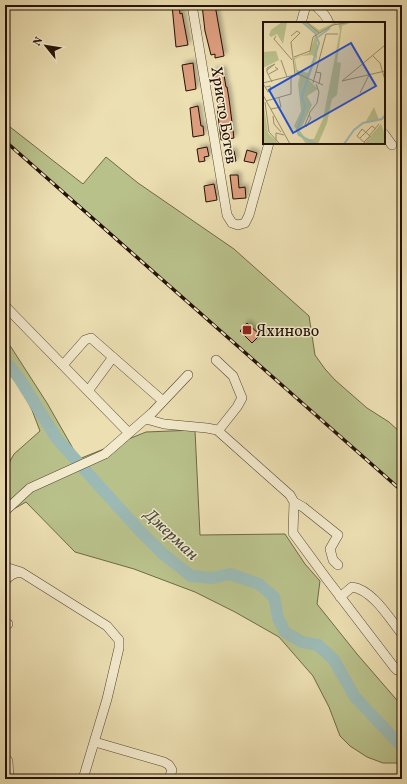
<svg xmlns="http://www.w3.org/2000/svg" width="407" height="784" font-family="Vollkorn,serif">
<defs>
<filter id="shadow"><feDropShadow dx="3" dy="-3" stdDeviation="2" flood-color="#0004"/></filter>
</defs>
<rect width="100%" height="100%" fill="#ecdfb2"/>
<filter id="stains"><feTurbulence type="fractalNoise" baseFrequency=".005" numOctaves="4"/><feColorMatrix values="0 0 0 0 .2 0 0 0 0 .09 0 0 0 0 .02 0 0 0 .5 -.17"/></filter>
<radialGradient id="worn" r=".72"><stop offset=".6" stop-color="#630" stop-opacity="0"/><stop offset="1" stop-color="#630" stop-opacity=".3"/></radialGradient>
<path fill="#b9c18b" stroke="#6e6948" d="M5,123L83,184L106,157L138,183L234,249L309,316L315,355L325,369L335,380L367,408L389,422L402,434V491L5,142Z
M5,341L11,347L47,403L79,459L146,432L195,430L200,535L285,534L305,564L320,581L317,604L357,654L402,706V763H383L367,757L350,746L340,736L329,707L313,676L279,637L235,612L195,592L134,569L75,552L26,502L5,514V470L14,454L40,431L32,410L13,375L5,365Z"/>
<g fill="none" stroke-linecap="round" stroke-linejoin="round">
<path stroke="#9cbab5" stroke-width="12" d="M5,361L19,378L57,439L140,531L162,553L191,576L213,578L230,574L259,584L274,597L278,618L285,632L302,642L318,645L334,660L355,697L402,747"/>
</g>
<path fill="#dc9d7d" stroke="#231105" filter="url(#shadow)" d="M172,5H179L180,14L182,13L188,45L176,47Z
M202,5H215L224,56L215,58V54L211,55L205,31Z
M193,63L196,89L186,91L182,65Z
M223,69L226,87H227L229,99L234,138L221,140L217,107H219L213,71Z
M198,106L201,126H203L204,135L193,137L190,108Z
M207,147L209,156L204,157L205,161L199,162L197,149Z
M247,150L257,153L254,163L244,161Z
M234,151L236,161L226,163L224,152Z
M230,175H238L239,188L245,187L246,198L233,199Z
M214,184L217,200L206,202L204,186Z
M247,323L260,335L252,343L240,331Z"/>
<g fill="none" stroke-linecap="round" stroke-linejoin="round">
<defs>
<path id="minor" d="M192,5L227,215L232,223L238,225L245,223L249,215L269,143
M314,5C321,10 326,15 329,23
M301,23L306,5
M384,134L392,145
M5,306L129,433
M216,360L233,376L242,398L237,407L218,431
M63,365L85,340L91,338L163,401
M88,391L113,357
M146,419L164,424L207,428L217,430L290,495L294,502L293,533L326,578L394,667L397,670L402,671
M294,502L303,507L338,535L330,549L333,560L338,565
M5,511L30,488L105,454L152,413L188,375
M5,567L21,572L107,626L119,640V648L107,699L83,779
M5,581C10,575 14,573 21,572
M340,597L352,587C373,590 389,618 402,634
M5,622L8,624
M95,742L164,762L169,765L172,770L169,779
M5,758L8,761L9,779"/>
</defs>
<use href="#minor" stroke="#554430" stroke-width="10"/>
<use href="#minor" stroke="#f3eacd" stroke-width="9"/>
<defs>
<path id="rail" d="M5,141L402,491"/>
</defs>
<use href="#rail" stroke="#231105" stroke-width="3.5"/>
<use href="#rail" stroke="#f3eacd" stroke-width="2" stroke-dasharray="6" stroke-linecap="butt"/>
</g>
<rect fill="#8f2418" stroke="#f3eacd" stroke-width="1.5" x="242" y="325" width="10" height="10" rx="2"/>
<g text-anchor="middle" stroke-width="3" stroke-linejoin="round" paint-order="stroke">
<g font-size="16" fill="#231105" stroke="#f3eacd">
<text transform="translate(225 115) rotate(81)" y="6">Христо Ботев</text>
</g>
<g font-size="16" fill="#231105" stroke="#f3eacd" text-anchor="start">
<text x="256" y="336">Яхиново</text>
</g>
<g font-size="17" font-style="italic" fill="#4d4c43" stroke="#f3eacd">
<text transform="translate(172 534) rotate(43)" y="6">Джерман</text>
</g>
</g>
<g transform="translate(263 22)">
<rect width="122" height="122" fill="#ecdfb2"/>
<path d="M19,0H24L20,22L14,12L8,15L6,13L8,8ZM40,0H45L56,8L73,0L87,1L79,4L74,40L78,41L74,73L69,77L64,101L55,122H43L31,104L38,89L35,62L37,54L33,52L31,36L46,31L53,12ZM75,1L77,9L60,97L51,117H43L37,109L49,83L44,74L55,67L45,57L54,36V12ZM38,34L49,33L53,36L45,51L34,48L32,37ZM13,29L16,38L0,46V30ZM0,79L5,111L16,122H0ZM111,85L116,98L102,101ZM118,102L122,113L121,122H104L102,120Z" fill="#b9c18b" fill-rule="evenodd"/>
<path fill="none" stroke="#9cbab5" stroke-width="2" d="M39,0L52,11L56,21L41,68L39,76L42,84L34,109L36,113L53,122M55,15L67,6M81,122L91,108L100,101L119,97L122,93"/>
<path fill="none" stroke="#9c8d6d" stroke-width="1" d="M43,0L56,11M13,14L11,17L29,38M28,14L34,9L37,11L28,20L32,52M109,33L117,41L122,58M31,35L47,29L50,15L70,3L88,0M18,38L24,55M4,48L12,42L4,46V50L9,60M53,50L58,51L56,62M6,52L15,47L12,45M79,59L122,23M79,59L122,49M0,61L35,52L60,63M50,61L63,12H75M1,63L5,70L8,68L7,64L3,65M97,71L106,53M0,73L27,122M3,79L28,72V54M2,80L6,110L17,122M8,87L18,85L16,76M46,93L48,96L43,105L42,103L46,93L47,90L54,81L56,70L53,62M10,94L11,102L18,110M106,114L116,102M97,116L109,104L113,107M13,119V111L21,113M101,120L107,114L99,107L94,114L103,122"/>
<path fill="#1d4ed8" fill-opacity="0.15" stroke="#1d4ed8" stroke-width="2" d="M88,21L113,64L30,111L6,68Z"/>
<rect width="122" height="122" fill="none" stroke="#231105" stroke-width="2"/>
</g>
<rect width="407" height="784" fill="none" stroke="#ecdfb2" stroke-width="20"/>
<rect x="6" y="6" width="395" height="772" fill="none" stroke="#231105" stroke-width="2"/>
<rect x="10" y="10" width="387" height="764" fill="none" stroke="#231105"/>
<g transform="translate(46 46) rotate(300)" stroke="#f3eacd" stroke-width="3" paint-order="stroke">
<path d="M0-3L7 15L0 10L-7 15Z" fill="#231105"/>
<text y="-6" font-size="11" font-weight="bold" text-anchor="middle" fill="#231105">N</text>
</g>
<rect width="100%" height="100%" filter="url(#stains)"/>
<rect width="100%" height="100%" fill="url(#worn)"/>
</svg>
